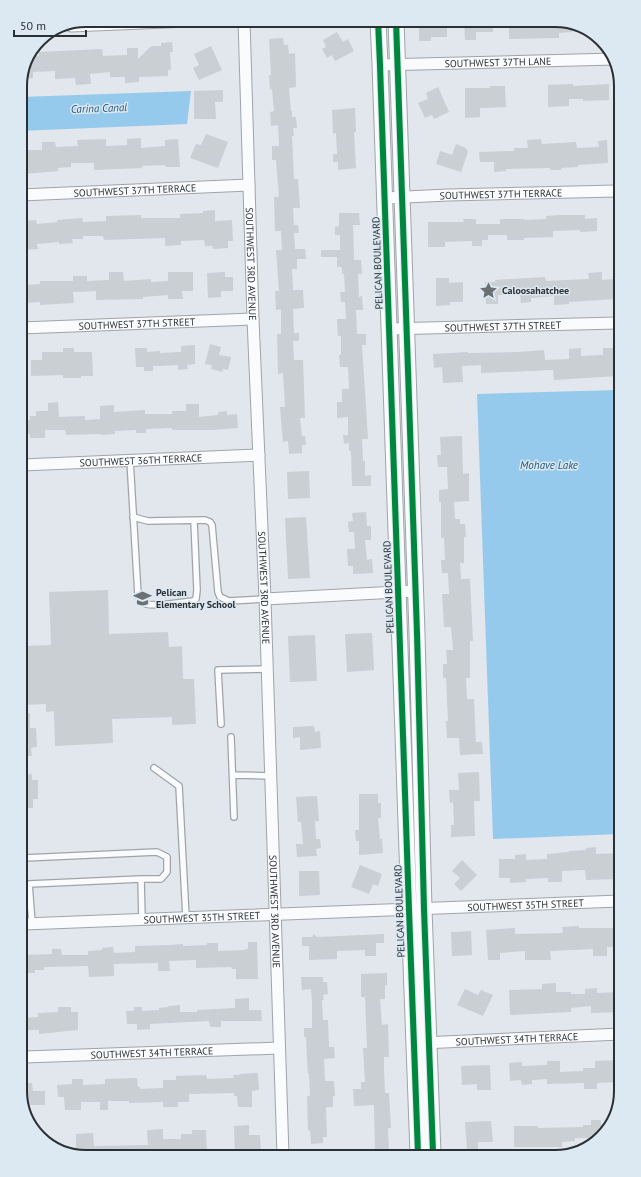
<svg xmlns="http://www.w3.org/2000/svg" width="641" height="1177" font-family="'PT Sans',sans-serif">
<rect width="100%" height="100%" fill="#e1e7ed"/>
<path fill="#96caec" d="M191,91L187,124L20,131V97Z
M618,390L620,834L493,839L477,394Z"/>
<path fill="#c9cfd3" d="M419,20H447V37H431V41H419Z
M464,20H493V32H476V40H465Z
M509,20H537V21L560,20L571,24L572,32L559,33V38L509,39Z
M337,32L343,42L348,39L354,51L335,61L332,55L327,58L322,49L326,47L323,40Z
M283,38L284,45H288L289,54L295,53L296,87L289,88L291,111H292V117H296L297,128H293L294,136H292L294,179H298L300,208H293L294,225H298L299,233H294L295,249H305L306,259H297V269H292L293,290H303L304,308L293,309L294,333H299V341H293L294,360H303L305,418H300L302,436H305L306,445H302V453L289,454L288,441L283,442L281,420L280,407H285L283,373L278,374L277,334H281V309L276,310L275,291H279L276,250H282L281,231H275L274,197H279L276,160H272V146H279L278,125L271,126L270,112L274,111L272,89L270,90L269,75H271L269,39Z
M172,42L173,52H170L171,70H168V76L139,77V82L125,83V77H110V72L90,74L91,84L76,85L75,78L55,79V71L33,72V78L21,79L32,56V57L39,56V52L102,49L103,56L127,55V48H138V59L149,48L152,46H161V43Z
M211,46L222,70L199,80L193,68L199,65L194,54Z
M573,84V86L609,84V100L583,101V99H569V106L548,107V85Z
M490,86H505L506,107L480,108V117L465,118V88H490Z
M438,87L449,112L434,119L432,115L425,118L418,103L428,99L426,93Z
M223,90V102H215L216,119H194V91Z
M355,108L356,132H354L356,168L338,170V162H333V154H337L336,133L333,134L332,110Z
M206,134L228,142L218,168L190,158L196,144L201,145Z
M141,138V148L165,146V140L178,139L180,167H166L165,165L142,166V168L94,170V163H71V167L58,168V171L36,173L23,174V169H21L20,150H42V142H55L56,147L78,146L77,140L106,139V146L127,145V139Z
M541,139L542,144L576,142L577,148L599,147L598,141L607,140L608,163L578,165V167L561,168L562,170H550V168L506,169V171L494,172V162H480L479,152L514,151V148H528L527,140Z
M456,144L466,148L468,152L461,172L436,164L440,151L452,155Z
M215,210V221L232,220L233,241H228V248L213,249L212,246H205L204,240L181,241V245L165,246V238L104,240L103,236H83V239H72L73,243L59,244V242L37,244L38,249L24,250L22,221L36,220L37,224L58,222L57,220L82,218L83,222L106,221V216L141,215V218H180V214L203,213V211Z
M339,213H359L360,225H353L354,260H361L362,274H358L359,297L362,296L363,310H356L357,334H366V345H362L368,439H362L363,461H365V476L371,475V486H352L351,451H349V443L344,444L343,435H348V417L337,418V402H342V389H349L348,367H340L339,355H341V336H338L337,319H346L345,302H341L340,292H345L344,274H342V267H337V257H321V250H340V235H335V227L339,226Z
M561,215H585V219L597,218V231L580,232V230L553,231V237L524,238V240H507V235H488V240H482V246H472V241L445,242V247H428V222H464L463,219H476V224H500V219H524V220L546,219V216Z
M109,272H123L124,281L151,279V282L168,281V272H193V291H182L183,299H168V295L143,297V299L96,300V291L73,292L74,303L40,305V302L26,303L25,285L40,284V281H73V276H87V281L109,280Z
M225,272V277H233V291H221V297L208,298L207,273Z
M602,272V280L615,279L616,299L569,302V304L554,305V296L531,298V302L521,303L520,294L498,295V304H486L485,282H495V280L545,277L546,281L589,279L588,273Z
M436,278H449V283L463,282V302H450V305L436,306Z
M210,344L221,347L219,355L231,357L228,370L223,369L222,372L211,369L212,365L205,364Z
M195,345V364L187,365L188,369L178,370V365L160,366H153V371H144V367H136L135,348H147V352L160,351V353L181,352V346Z
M63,348H74V352H92L93,376H81V378H63V375L31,376V360H42V352H63Z
M581,348V356L603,355V348H615L617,376L554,380L553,370L481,373V365L462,366L463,382L443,383L442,367L434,368L433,354L468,352V353L519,352L544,350L545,360L569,359V349Z
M58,402L59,417L85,416V420L100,419V406L114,405V412L145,410V414H172V411H186V404H199V417L218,415V412L227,411V415L237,414L238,428L212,430H172V428L146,429V433H136V430L115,431V434L101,435V434L66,435L65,430H45V438H30V434H22V421L30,420V416H36V411H48V403Z
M462,436L463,474L469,473V501L454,502L455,519H460V524H465L466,537H464V563H460L461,579H470L473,641H470V678H466L467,699H474L476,742H482L483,754L460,755L459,738H447L446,721H448L446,678H443V664H447L446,650H453L451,627H444L442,594H449L448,573H442L441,560H445L444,538H441V502H439V490L448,489L447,467H438L437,455H441L440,437Z
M309,471L310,498L288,499L287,472Z
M366,512L367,526H371V540H365L367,560L372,559L373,573L353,574V566H348L347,549H355L354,532H349L348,522L353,521L352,513Z
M306,517L310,578L288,579L285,518Z
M108,590L109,634L168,632L169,647L182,646L183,679H194L196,724L172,725V717L112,719L113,743L55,746L54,711L46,712V704L23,705V646L51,645L49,592Z
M372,633L374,670L347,672L345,634Z
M315,635L317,681L290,682L288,636Z
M23,713H30V728H36L37,747L31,748L32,756H23Z
M314,726L315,732L320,731L321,748L300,750V737L293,738V727Z
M479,772L480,801H474L475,836L451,837V825H454L453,802L450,803L449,790H459L458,773Z
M32,774V780H38V799H33V808H24L23,775Z
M359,794H378V803H381V818H378L380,839H382L383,853L359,855V841H356L355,830H359Z
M317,796L319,821H315L316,839H320L321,848L316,849L317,856L297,857L296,844H303L301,822H298L296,797Z
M596,847V854L620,853V875H617L618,879L586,880L585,870L562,871V882H548V878L526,879V882L510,883V878H499V859H515V855L526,854V860L547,859V854L569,852V851L586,850V848Z
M462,860L477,875L461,891L454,884L460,878L452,871Z
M360,865L382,874L378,886L373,884L369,894L351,887Z
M299,871H319L320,895L299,896Z
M579,926V928H620V947H607V956H593V949L550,951L551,960H525V951L500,953V960H488L486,930L515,928V934L563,933L562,927Z
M471,931L472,955L452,956L451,932Z
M314,934L317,937L384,934V943H376V956H365V950L337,951V959L309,960V946H302V937H312Z
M248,942H257L258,979H236V969H232L231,967L196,968V960L169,961L170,971H158V963L114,964V976L89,977L88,966L44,967V970H35V973H24V955L52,954V949H61L62,955H88V951L102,950V948L113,947L114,953L135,952V946L169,945L183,944V946L207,945V943H218V951L245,950V949H248Z
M387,973V985H385V999H380L382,1025L388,1024L389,1057H384V1069L385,1093H389L391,1128H388L389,1154H375L374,1105L354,1106L353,1089H361V1082H365L363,1048H367L365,997H361V974Z
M301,977H323V982H327L328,994L323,995L324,1000H322L323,1020H328L329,1047H334L335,1058L324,1059L325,1081H334L335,1096H333V1107H326L327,1137H323V1143L311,1144L310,1130L308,1131L307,1096H310L309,1074H308L307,1060L306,1037H304V1028H312V1001L311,989L302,990Z
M556,983V992H571V994H585V989L597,988V993L621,992V1012L591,1013V1006L571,1008V1012L510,1015L509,990L542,989V984Z
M465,989L478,995L481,990L493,995L483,1016L457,1005Z
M249,998V1010H261L262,1021H221V1027H210L209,1021L150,1024V1029L137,1030V1024H127L126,1011H134V1007H142V1011L159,1010V1008L168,1007V1006L180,1005V1012H197V1010L235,1008V999Z
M58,1007H71V1012H78V1030L39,1034V1030H25V1018L38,1017V1013L58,1012Z
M621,1060V1082L597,1083V1089H584V1083L547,1084V1079L532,1080V1084L522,1085L521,1080L510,1081L509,1063L522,1062V1066L547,1065V1061H560V1072L583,1071V1068H595V1061Z
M490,1065L491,1090H477V1084L462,1085L461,1066Z
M258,1073L259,1090L252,1091V1107H238L237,1096H234V1093L189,1094V1102H178V1107H163V1102L129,1103V1101H108V1110H100V1102H81V1110H65L64,1097H58L57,1085L72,1084V1079H83V1085L105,1084V1079L137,1078L138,1087H140V1089L163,1088V1080H176V1076L206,1075L207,1079L234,1078L233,1075H239V1074Z
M25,1083H32L33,1091H45V1105H28V1102H25Z
M591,1120H601V1125L611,1124L610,1128L598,1138H575V1141L562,1142V1147H514V1126H538V1128L583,1127V1125H591Z
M491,1121L493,1142H478V1149L467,1150L465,1122Z
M249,1125V1135H260L261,1155H235L234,1126Z
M163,1129V1139H181V1134H192V1130H206L207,1156L82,1157L58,1149L76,1147V1134L93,1133L94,1146L148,1145L147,1130Z"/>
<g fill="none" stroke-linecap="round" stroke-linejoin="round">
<defs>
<path id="lane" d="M130,460L138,595C139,599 142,602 146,604C157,607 181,602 193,601L196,599L197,590L194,521
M133,517L148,521L205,520L210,522L212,525L218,592L220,597L229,601L265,599
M221,724L218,670L267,669
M231,737L234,817
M154,768L179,786L186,917
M233,775L270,776
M24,858L157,852L167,857V872L161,879H141
M32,923L29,884L141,879L142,919"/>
<g id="street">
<path id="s1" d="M244,20L253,319L265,599L283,1155"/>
<path d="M71,26L212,20"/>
<path id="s2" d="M380,65L615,59"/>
<path id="s3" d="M21,195L249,185"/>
<path id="s4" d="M385,198L448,195L617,191"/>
<path id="s5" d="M21,328L253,319"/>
<path id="s6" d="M389,329L617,323"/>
<path id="s7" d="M22,465L259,455"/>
<path d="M265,599L416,591"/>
<path id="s8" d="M24,924L620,901"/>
<path id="s9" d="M422,1043L621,1034"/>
<path id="s10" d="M25,1057L279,1048"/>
</g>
<path id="secondary" d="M378,20L380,65L409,910L418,1154
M396,20L417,633L424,909L433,1153"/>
</defs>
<use href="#lane" stroke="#a0a4a9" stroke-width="8"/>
<use href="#street" stroke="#a0a4a9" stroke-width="13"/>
<use href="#secondary" stroke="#a0a4a9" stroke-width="17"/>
<use href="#lane" stroke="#fafbfc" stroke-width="5.5"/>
<use href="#street" stroke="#fafbfc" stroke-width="11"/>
<use href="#secondary" stroke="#fafbfc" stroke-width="15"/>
<defs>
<path id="cycleway" d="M378,20L380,65L409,910L418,1154
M396,20L417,633L424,909L433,1153"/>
</defs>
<use href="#cycleway" stroke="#dce8f2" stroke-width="8"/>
<use href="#cycleway" stroke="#00873e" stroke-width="6"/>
</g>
<defs>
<symbol id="sight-bare" viewBox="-9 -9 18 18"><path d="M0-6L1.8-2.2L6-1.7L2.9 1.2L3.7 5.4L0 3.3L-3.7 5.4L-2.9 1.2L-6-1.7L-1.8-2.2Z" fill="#6b7075" stroke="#dce8f2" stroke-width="2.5" paint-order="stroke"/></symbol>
<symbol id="school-bare" viewBox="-9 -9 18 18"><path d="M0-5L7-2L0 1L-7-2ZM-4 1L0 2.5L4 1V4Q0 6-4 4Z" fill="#6b7075" stroke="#dce8f2" stroke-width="2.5" paint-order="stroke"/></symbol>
</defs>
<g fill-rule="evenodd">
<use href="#sight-bare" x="476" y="278" width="25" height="25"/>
<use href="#school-bare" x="130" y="586" width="25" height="25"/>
</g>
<g text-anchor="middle" stroke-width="3" stroke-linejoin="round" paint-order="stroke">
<g font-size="10" fill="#2b3034" stroke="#dce8f2">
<text dy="4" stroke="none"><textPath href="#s2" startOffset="118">SOUTHWEST 37TH LANE</textPath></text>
<text dy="4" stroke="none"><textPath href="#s3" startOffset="114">SOUTHWEST 37TH TERRACE</textPath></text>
<text dy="4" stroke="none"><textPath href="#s4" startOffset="116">SOUTHWEST 37TH TERRACE</textPath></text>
<text transform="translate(377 263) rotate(-92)" y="4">PELICAN BOULEVARD</text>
<text dy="4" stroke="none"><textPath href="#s1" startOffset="244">SOUTHWEST 3RD AVENUE</textPath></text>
<text dy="4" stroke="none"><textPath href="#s5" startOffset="116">SOUTHWEST 37TH STREET</textPath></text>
<text dy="4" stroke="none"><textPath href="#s6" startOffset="114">SOUTHWEST 37TH STREET</textPath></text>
<text dy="4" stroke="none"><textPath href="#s7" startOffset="119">SOUTHWEST 36TH TERRACE</textPath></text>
<text dy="4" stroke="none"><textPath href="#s1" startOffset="568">SOUTHWEST 3RD AVENUE</textPath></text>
<text transform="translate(388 587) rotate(-92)" y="4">PELICAN BOULEVARD</text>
<text dy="4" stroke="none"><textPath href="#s8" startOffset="502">SOUTHWEST 35TH STREET</textPath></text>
<text dy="4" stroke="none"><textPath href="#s1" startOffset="892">SOUTHWEST 3RD AVENUE</textPath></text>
<text transform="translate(399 911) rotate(-92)" y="4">PELICAN BOULEVARD</text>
<text dy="4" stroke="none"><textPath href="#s8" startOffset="178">SOUTHWEST 35TH STREET</textPath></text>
<text dy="4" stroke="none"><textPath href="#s9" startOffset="95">SOUTHWEST 34TH TERRACE</textPath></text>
<text dy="4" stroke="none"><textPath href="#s10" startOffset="127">SOUTHWEST 34TH TERRACE</textPath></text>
</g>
<g font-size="10" font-weight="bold" fill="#2b3034" stroke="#dce8f2" text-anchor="start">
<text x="502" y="294">Caloosahatchee</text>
<text x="156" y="596">Pelican<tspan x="156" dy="12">Elementary School</tspan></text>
</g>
<g font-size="11" font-style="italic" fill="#225777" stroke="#dce8f2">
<text transform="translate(99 108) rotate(-2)" y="4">Carina Canal</text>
<text x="549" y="469">Mohave Lake</text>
</g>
</g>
<path d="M0 0H641V1177H0ZM86 27H555A59 59 0 0 1 614 86V1091A59 59 0 0 1 555 1150H86A59 59 0 0 1 27 1091V86A59 59 0 0 1 86 27Z" fill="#dce8f2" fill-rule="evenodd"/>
<path fill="none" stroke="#2b3034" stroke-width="2" d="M86 27H555A59 59 0 0 1 614 86V1091A59 59 0 0 1 555 1150H86A59 59 0 0 1 27 1091V86A59 59 0 0 1 86 27Z"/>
<path d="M14 30v6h72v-6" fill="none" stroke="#2b3034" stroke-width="2"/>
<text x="20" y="30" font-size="12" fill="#2b3034" stroke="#dce8f2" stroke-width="3" paint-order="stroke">50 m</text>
</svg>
